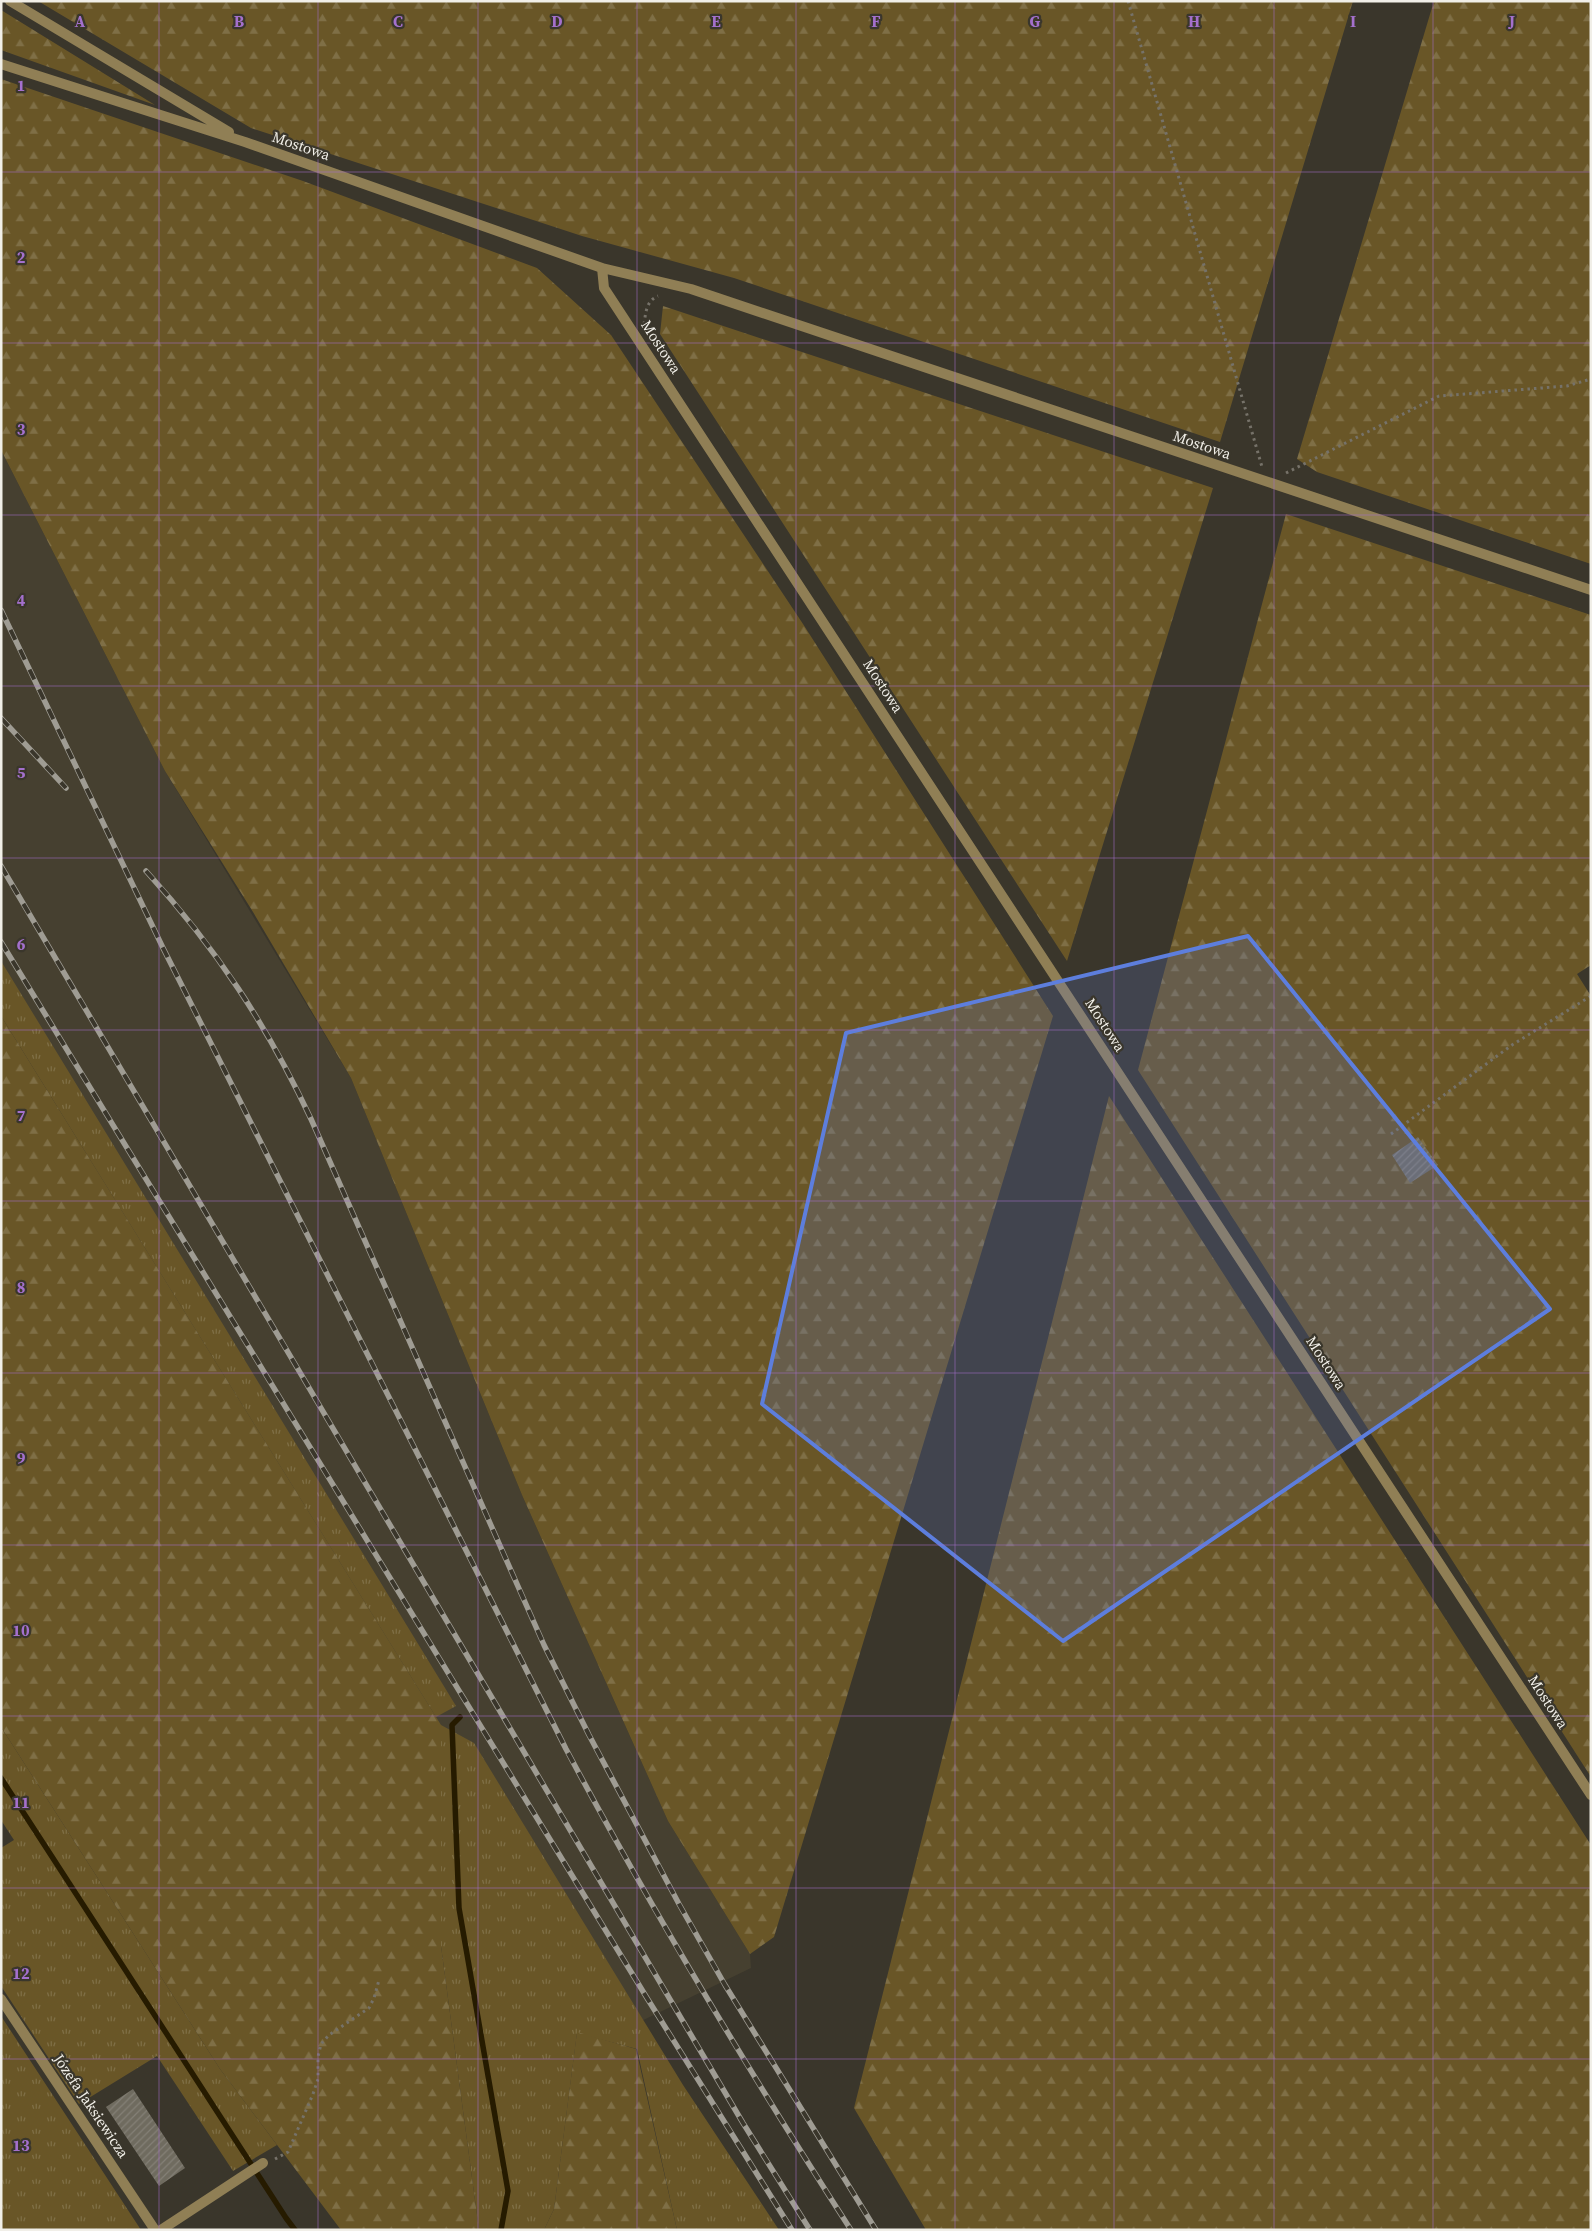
<svg xmlns="http://www.w3.org/2000/svg" width="1592" height="2231" font-family="'Source Serif 4',serif">
<defs>
<pattern id="grass-tufts" width="24" height="20" patternUnits="userSpaceOnUse" patternTransform="scale(1.25)"><rect width="24" height="20" fill="#695627"/><path d="M3 7l-1-3M5 7V3M7 7l1-3M15 17l-1-3M17 17v-4M19 17l1-3" fill="none" stroke="#7f6f46"/></pattern>
<pattern id="forest-firs" width="22" height="20" patternUnits="userSpaceOnUse" patternTransform="scale(1.25)"><rect width="22" height="20" fill="#695627"/><path d="M5 1l3.5 6h-7zM16 11l3.5 6h-7z" fill="#7f6f46"/></pattern>
<pattern id="building-hatch" width="6" height="6" patternUnits="userSpaceOnUse" patternTransform="scale(1.25)"><rect width="6" height="6" fill="#6f6b5f"/><path d="M-1 1l2-2M0 6l6-6M5 7l2-2" fill="none" stroke="#848076"/></pattern>
</defs>
<rect width="100%" height="100%" fill="#3a362b"/>
<path fill="#464030" d="M1,450L165,771L351,1078L522,1495L668,1821L750,1954L751,1968L629,2027L492,1818L1,1014Z"/>
<path fill="url(#grass-tufts)" d="M1,961L456,1706L436,1717L1,1016Z
M441,1725L474,1743L683,2085L779,2230H677L637,2049L577,2033L554,2209L544,2230H479L441,1946Z
M1,1727L220,2069L277,2145L233,2171L157,2056L79,2104L1,1986V1848L14,1840L1,1820Z
M1,2016L141,2230H1Z"/>
<path fill="url(#forest-firs)" d="M38,1H1353L1220,442L734,278L582,236L251,128Z
M1434,1H1591V564L1317,472L1297,459Z
M1,10L155,105L1,50Z
M1,79L303,181L537,268L611,335L803,624L1053,1016L774,1937L750,1954L668,1821L522,1495L351,1078L253,912L165,771L1,450Z
M663,306L1213,488L1067,961L660,334Z
M1286,514L1591,615V965L1577,974L1591,996V1777L1138,1070Z
M1,1016L441,1725V1946L479,2230H341L220,2069L1,1727Z
M1109,1096L1591,1845V2230H926L854,2108Z
M577,2032L636,2049L677,2230H544L554,2209Z"/>
<g fill="none" stroke-linecap="round" stroke-linejoin="round">
<path stroke="#261b00" stroke-width="5.5" d="M460,1717L452,1725L459,1908L508,2191L501,2230
M1,1778L286,2218L295,2230"/>
</g>
<path fill="url(#building-hatch)" d="M1418,1137L1438,1165L1410,1183L1392,1155Z
M133,2089L185,2168L159,2186L106,2107Z"/>
<g fill="none" stroke-linecap="round" stroke-linejoin="round">
<path stroke="#767269" stroke-width="3" stroke-dasharray="2.5 4" stroke-linecap="butt" d="M1128,1L1262,467
M644,324C646,312 646,301 658,296
M1286,473L1439,396L1567,386L1591,379
M1391,1134L1512,1045L1591,996
M275,2159L288,2152L313,2094L318,2079V2057L321,2044L329,2035L369,2008L374,1998L379,1980"/>
<path stroke="#907f55" stroke-width="10" d="M10,1L229,132
M1,64L245,142L602,268L691,289L1591,590
M602,268L604,288L1591,1795
M1,1999L155,2230
M161,2230L263,2163"/>
<defs>
<path id="rail" d="M1,610L163,948L566,1749C654,1914 750,2073 851,2230
M1,718L66,788
M1,866L743,2123L810,2230
M146,871C216,948 267,1025 311,1119L544,1645L589,1735L679,1904L725,1985L876,2230
M1,942L647,1998L792,2230"/>
</defs>
<use href="#rail" stroke="#9f9c93" stroke-width="5.5"/>
<use href="#rail" stroke="#3a362b" stroke-width="4" stroke-dasharray="11" stroke-linecap="butt"/>
</g>
<path fill="#5d7edd" fill-opacity="0.2" stroke="#5d7edd" stroke-width="4" stroke-linejoin="round" d="M1248,936L1550,1309L1063,1641L762,1404L846,1033Z"/>
<path fill="none" stroke="#a470cd" stroke-width="1" stroke-opacity="0.55" d="M159,1V2230M318,1V2230M478,1V2230M637,1V2230M796,1V2230M955,1V2230M1114,1V2230M1274,1V2230M1433,1V2230M1,172H1591M1,343H1591M1,515H1591M1,686H1591M1,858H1591M1,1030H1591M1,1201H1591M1,1373H1591M1,1545H1591M1,1716H1591M1,1888H1591M1,2059H1591"/>
<g text-anchor="middle" stroke-width="4.5" stroke-linejoin="round" paint-order="stroke">
<g font-size="15" fill="#f1efe8" stroke="#3a362b">
<text transform="translate(301 146) rotate(19)" y="5">Mostowa</text>
<text transform="translate(661 347) rotate(57)" y="5">Mostowa</text>
<text transform="translate(1202 445) rotate(19)" y="5">Mostowa</text>
<text transform="translate(883 686) rotate(57)" y="5">Mostowa</text>
<text transform="translate(1105 1025) rotate(57)" y="5">Mostowa</text>
<text transform="translate(1326 1363) rotate(57)" y="5">Mostowa</text>
<text transform="translate(1548 1702) rotate(57)" y="5">Mostowa</text>
<text transform="translate(91 2106) rotate(56)" y="5">Józefa Jaksiewicza</text>
</g>
</g>
<g font-size="16" text-anchor="middle" font-weight="bold" fill="#a470cd" stroke="#3a362b" stroke-width="4.5" stroke-linejoin="round" paint-order="stroke">
<text x="80" y="27">A</text>
<text x="239" y="27">B</text>
<text x="398" y="27">C</text>
<text x="557" y="27">D</text>
<text x="716" y="27">E</text>
<text x="876" y="27">F</text>
<text x="1035" y="27">G</text>
<text x="1194" y="27">H</text>
<text x="1353" y="27">I</text>
<text x="1512" y="27">J</text>
<text x="21" y="91">1</text>
<text x="21" y="263">2</text>
<text x="21" y="435">3</text>
<text x="21" y="606">4</text>
<text x="21" y="778">5</text>
<text x="21" y="950">6</text>
<text x="21" y="1121">7</text>
<text x="21" y="1293">8</text>
<text x="21" y="1464">9</text>
<text x="21" y="1636">10</text>
<text x="21" y="1808">11</text>
<text x="21" y="1979">12</text>
<text x="21" y="2151">13</text>
</g>
<rect width="1592" height="2231" fill="none" stroke="#f1efe8" stroke-width="5"/>
</svg>
